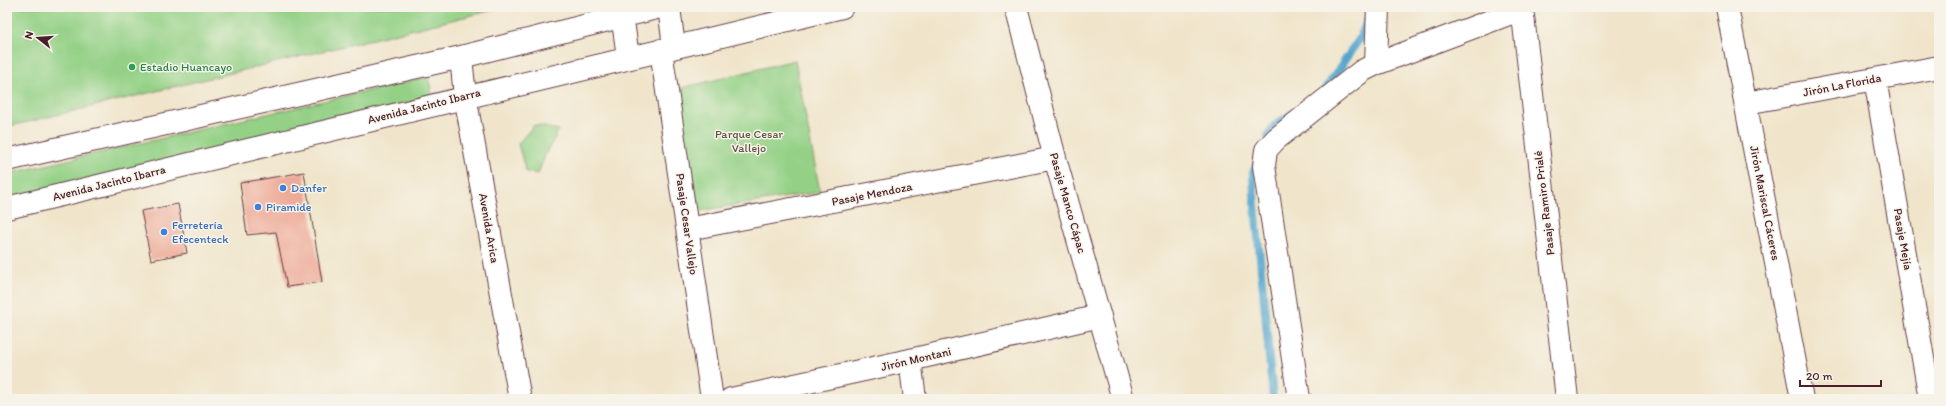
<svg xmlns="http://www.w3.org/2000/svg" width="1946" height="406" font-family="Itim,sans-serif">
<rect width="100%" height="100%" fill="#f7f3e8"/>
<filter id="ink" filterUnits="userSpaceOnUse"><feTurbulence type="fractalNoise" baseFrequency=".025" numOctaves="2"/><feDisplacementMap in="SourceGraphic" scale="8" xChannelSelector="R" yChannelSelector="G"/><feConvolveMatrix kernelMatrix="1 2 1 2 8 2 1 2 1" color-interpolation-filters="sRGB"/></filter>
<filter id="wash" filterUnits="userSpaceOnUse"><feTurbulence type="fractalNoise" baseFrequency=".012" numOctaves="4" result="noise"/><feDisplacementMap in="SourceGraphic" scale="16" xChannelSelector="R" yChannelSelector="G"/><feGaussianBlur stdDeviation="0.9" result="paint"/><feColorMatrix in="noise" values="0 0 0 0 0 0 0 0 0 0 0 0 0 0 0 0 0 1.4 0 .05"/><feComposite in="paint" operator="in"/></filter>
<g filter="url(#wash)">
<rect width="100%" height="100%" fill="#f0e5cb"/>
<path fill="#94d187" stroke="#6f7859" d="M7,7H506L7,127Z
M795,60L820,192L698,211L678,89Z
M428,77L434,101L7,200V174Z
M534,125L559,130L545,155L538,174L526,172L518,144Z"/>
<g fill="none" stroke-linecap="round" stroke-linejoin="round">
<path stroke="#53a6ce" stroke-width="8" d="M1324,91L1360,38L1370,13
M1268,136L1275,125L1297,111
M1257,163L1253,173L1254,194L1273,399"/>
</g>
<g id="blocks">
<path fill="#eeaa98" d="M304,172L322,282L287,287L276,232L247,235L240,183Z
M178,204L187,253L151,260L141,211Z"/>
</g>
</g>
<g filter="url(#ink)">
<use href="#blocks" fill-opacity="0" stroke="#633d43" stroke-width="1"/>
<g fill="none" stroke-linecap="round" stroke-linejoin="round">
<defs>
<path id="minor" d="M621,7L628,57
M669,7L674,47
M1016,7L1055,158L1123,399
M1522,7L1567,399
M1727,7L1802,399
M661,50L712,399
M461,57L465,96L520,399
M1376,64L1522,9
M1875,79L1930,399
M1746,103L1939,67
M7,160L461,57L660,7
M7,208L842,7
M688,229L1055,158
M910,360L915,399
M731,399L910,360L1100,316
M1299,399L1264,166L1266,150L1276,139L1362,71L1376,64L1378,7"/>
</defs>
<use href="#minor" stroke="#633d43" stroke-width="24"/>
<use href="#minor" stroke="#fff" stroke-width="22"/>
</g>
</g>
<circle fill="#2e9e5b" stroke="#f7f3e8" stroke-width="1.5" cx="132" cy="67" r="4"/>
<g fill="#3f7fe0" stroke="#f7f3e8" stroke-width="1.5">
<circle cx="283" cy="188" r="4"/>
<circle cx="258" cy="207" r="4"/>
<circle cx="164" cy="232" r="4"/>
</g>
<g text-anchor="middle" stroke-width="3" stroke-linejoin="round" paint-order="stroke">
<g font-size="12" fill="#27864d" stroke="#f7f3e8" text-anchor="start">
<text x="140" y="71">Estadio Huancayo</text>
</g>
<g font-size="12" fill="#4a1f2b" stroke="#f7f3e8">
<text transform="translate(1842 85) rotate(-11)" y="4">Jirón La Florida</text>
<text transform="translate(424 106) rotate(-14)" y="4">Avenida Jacinto Ibarra</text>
<text transform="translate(109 183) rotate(-14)" y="4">Avenida Jacinto Ibarra</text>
<text transform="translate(872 194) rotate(-11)" y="4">Pasaje Mendoza</text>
<text transform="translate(1068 203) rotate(74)" y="4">Pasaje Manco Cápac</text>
<text transform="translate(1544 203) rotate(-97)" y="4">Pasaje Ramiro Prialé</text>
<text transform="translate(1765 203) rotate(79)" y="4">Jirón Mariscal Cáceres</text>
<text transform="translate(687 224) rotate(82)" y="4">Pasaje Cesar Vallejo</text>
<text transform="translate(489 228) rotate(80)" y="4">Avenida Arica</text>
<text transform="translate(1903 239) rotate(80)" y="4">Pasaje Mejía</text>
<text transform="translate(916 359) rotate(-13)" y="4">Jirón Montani</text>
</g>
<g font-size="12" fill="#605447" stroke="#f7f3e8">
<text x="749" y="138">Parque Cesar<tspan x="749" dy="14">Vallejo</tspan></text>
</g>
<g font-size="12" fill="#366cbe" stroke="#f7f3e8" text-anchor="start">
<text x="291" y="192">Danfer</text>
<text x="266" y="211">Piramide</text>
<text x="172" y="229">Ferretería<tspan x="172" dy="14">Efecenteck</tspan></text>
</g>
</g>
<rect width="1946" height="406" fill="none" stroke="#f7f3e8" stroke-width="24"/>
<g transform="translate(38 38) rotate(287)" stroke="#f7f3e8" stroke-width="3" paint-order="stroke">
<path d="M0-3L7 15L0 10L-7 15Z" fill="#4a1f2b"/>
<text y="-6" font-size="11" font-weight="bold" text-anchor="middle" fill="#4a1f2b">N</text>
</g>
<path d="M1800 380v6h81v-6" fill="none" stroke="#4a1f2b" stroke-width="2"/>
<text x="1806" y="380" font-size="12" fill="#4a1f2b" stroke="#f7f3e8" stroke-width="3" paint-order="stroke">20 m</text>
</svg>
